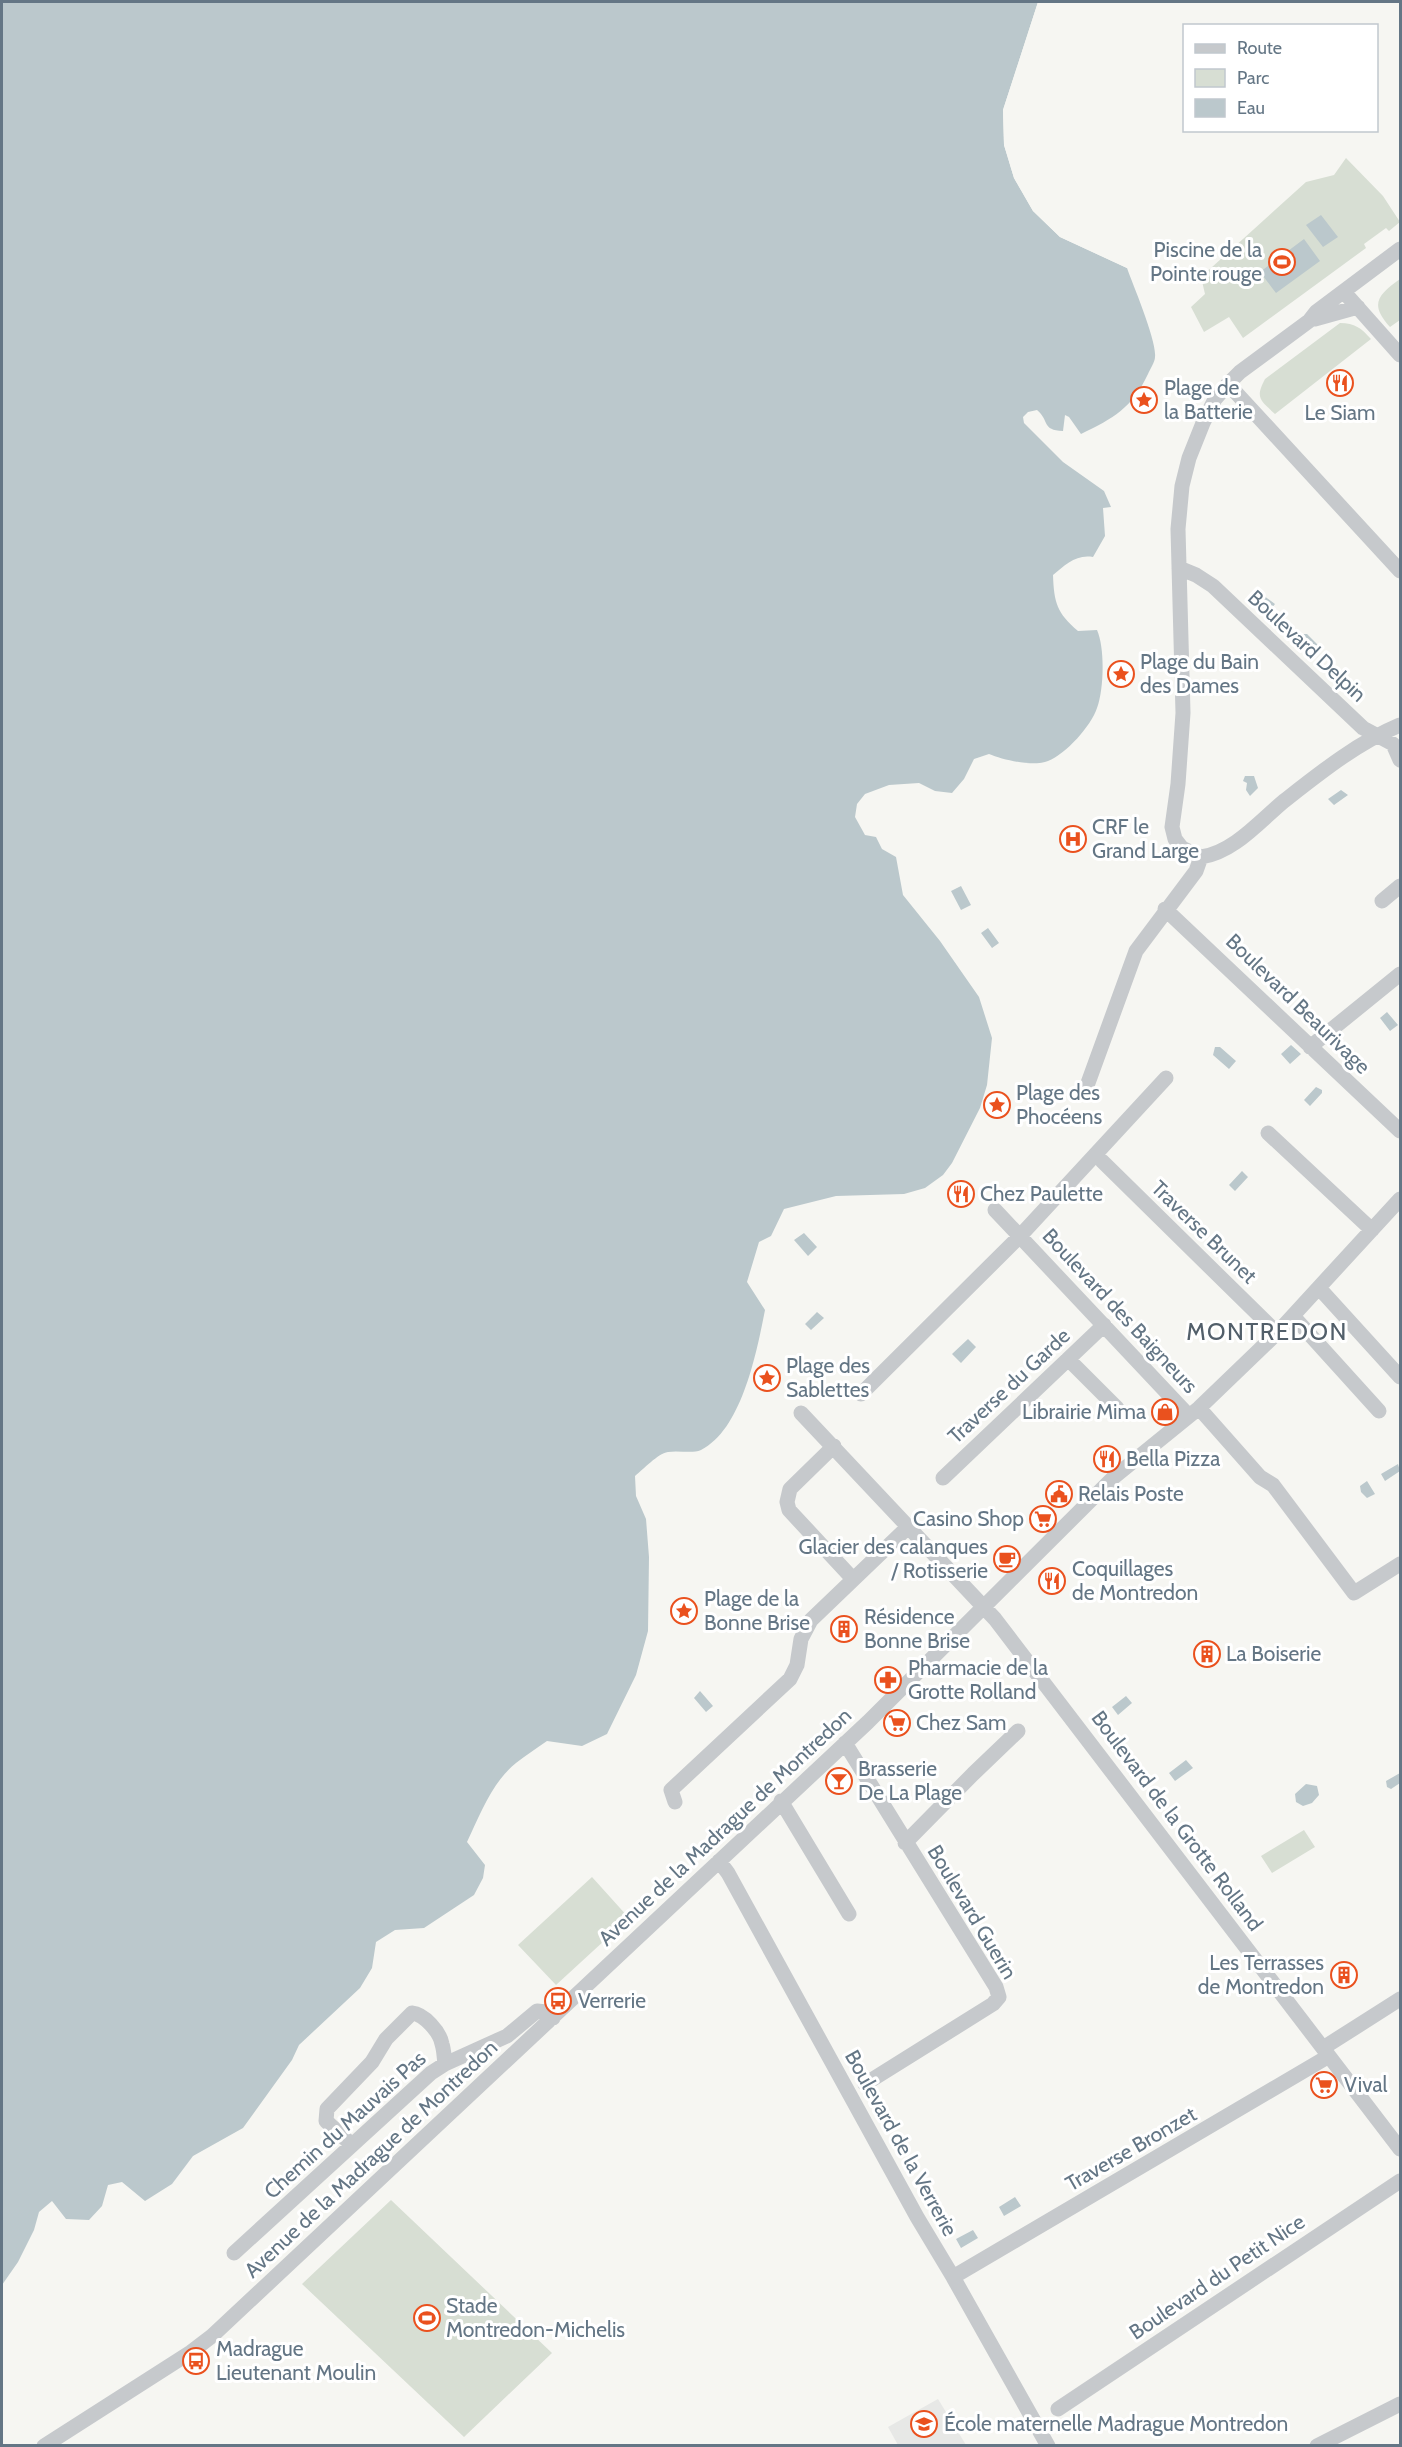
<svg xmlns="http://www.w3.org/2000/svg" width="1402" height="2447" font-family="Cabin,sans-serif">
<rect width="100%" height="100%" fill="#f6f6f2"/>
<path fill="#e7e8e6" d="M938,2399L966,2445H898L888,2427Z"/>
<path fill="#d7ded3" d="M1346,158L1383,196L1400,222L1389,231L1386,228L1364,244L1366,248L1243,338L1229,317L1204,332L1191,307L1205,294L1201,277L1306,182L1334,175Z
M1400,279V320L1390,327C1369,304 1378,295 1400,279Z
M1340,323C1355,323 1361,328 1371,339L1275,414C1260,400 1255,398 1265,379Z
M1304,1830L1315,1847L1272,1873L1261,1856Z
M592,1877L629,1918L556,1985L518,1945Z
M391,2200L552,2353L464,2437L302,2284Z"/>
<path fill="#bbc8cc" d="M2,2H1038L1003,110L1004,145L1014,178L1033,211L1060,237L1127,268C1133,285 1157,341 1155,357C1155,362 1150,369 1148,374C1132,408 1114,418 1081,434L1069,417L1065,415L1063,431C1041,430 1050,421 1037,410L1028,412L1023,417L1024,423L1063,462L1104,491L1111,507L1103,508L1105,536L1093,557C1076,554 1065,565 1053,575C1054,603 1057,613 1078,631L1097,630C1105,648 1104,689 1097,708C1091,726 1066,754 1048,761C1034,767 1003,760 989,754L974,759L964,779L952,793L935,791L919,783L889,785L865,794L857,804L855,817L865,835L876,837L882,849L896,857L903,895L940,941L979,997L992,1038L987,1085L980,1108L952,1163L943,1175L925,1188L904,1194L836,1196L784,1209L771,1236L759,1242L747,1282L765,1310C757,1351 742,1430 701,1450C692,1454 679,1450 668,1452C657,1454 644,1469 635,1476L636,1496L646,1519L649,1557L648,1631L636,1675L607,1734L582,1746L547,1741C537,1748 526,1755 516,1763C492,1782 480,1815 467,1842L485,1865L483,1878L474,1895L424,1928L395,1930L376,1942L372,1968L360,1988L299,2045L292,2060L243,2128L193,2156L172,2184L145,2201L122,2182L108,2185L102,2206L89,2220L66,2219L52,2201L39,2212L34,2230L18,2262L2,2285Z
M1321,215L1338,237L1323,247L1306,225Z
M1304,239L1320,261L1276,293L1260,272Z
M1260,593L1275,604L1271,609L1269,607L1266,610L1254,600Z
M1301,634H1307L1318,645L1312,651L1301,640Z
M1245,776H1254L1258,788L1250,796L1246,790L1247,783L1243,781Z
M1341,790L1348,795L1334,805L1328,799Z
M961,886L971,905L961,910L951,891Z
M988,928L999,943L992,948L981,933Z
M1387,1012L1398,1025L1390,1031L1380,1018Z
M1291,1045L1301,1054L1290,1064L1281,1054Z
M1215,1047H1220L1236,1061L1229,1069L1213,1055Z
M1316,1087L1322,1090V1093L1310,1106L1304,1100Z
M1242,1171L1248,1177L1235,1191L1229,1185Z
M804,1233L817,1247L808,1256L794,1240Z
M817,1312L824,1318L811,1330L805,1324Z
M968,1339L976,1347L961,1363L952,1354Z
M1398,1464L1400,1471L1385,1481L1381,1474Z
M1367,1481L1375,1494L1367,1498L1361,1492L1360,1486Z
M700,1691L713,1706L706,1712L694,1698Z
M1126,1696L1132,1703L1118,1715L1112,1707Z
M1186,1760L1193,1768L1175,1781L1169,1773Z
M1400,1773V1783L1391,1789L1387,1787L1386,1781Z
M1306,1784L1317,1786L1319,1795L1312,1803L1303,1806L1296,1802L1295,1794Z
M1015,2197L1021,2206L1004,2216L999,2207Z
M973,2230L978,2238L961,2248L956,2239Z"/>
<path fill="#f6f6f2" d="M1038,2H1041L1006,111L1007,144L1017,177L1035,209L1062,235L1130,266L1127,268L1060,237L1033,211L1014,178L1004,145L1003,110Z"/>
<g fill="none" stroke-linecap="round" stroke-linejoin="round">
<path stroke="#c6c9cc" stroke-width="15" d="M1400,249L1316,312L1309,321L1240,372L1228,384L1215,399L1203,423L1189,458L1182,486L1178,529L1183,713L1178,784L1172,827L1175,839L1182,848L1201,857C1233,853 1260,821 1284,801C1321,772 1357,743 1400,725
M1344,292L1400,355
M1315,319L1358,307
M1228,384L1400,571
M1179,568L1196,575L1213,586L1363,728L1393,744L1400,760
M1382,901L1400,886
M1165,909L1400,1131
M1310,1047L1400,974
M1084,1094L1136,951L1196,871L1201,857
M1268,1133L1372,1230
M1102,1161L1277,1333
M995,1210L1189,1416
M1320,1289L1400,1377
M1293,1316L1379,1411
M1068,1359L1117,1408
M861,1394L1021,1235L1166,1078
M1199,1408L1260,1477L1273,1485L1354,1593L1400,1564
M801,1413L995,1619L1400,2149
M834,1446L790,1489L787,1502L789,1510L853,1579
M943,1478L1104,1325
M845,1743L996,1987L999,1997L993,2004L865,2084
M781,1801L849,1914
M675,1802L671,1790L790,1679L797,1665L801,1639L811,1620L909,1526
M905,1843L973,1774L1018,1731
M719,1861L728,1873L917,2217L953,2277L1048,2446
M1323,2048L1400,1999
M352,2145L326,2121L327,2109L372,2062L386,2039L412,2013C424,2014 440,2032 442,2044C444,2050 444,2057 445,2064
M234,2253L431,2073L445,2064L507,2036L537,2011L546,2012L553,2018
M953,2277L1329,2056
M1058,2409L1400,2181
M44,2446L191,2352L212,2336L868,1722L1114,1477L1199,1408L1277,1333L1400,1199
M1317,2446L1400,2404"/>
</g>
<defs>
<symbol id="stadium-ring" viewBox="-11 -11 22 22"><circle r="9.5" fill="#fff" stroke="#ea511e" stroke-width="1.5"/><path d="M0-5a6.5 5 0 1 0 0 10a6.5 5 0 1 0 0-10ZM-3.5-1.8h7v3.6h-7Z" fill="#ea511e"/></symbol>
<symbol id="restaurant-ring" viewBox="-11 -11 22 22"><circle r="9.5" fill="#fff" stroke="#ea511e" stroke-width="1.5"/><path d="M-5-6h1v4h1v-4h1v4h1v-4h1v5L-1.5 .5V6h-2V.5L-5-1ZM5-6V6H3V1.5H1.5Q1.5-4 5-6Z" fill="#ea511e"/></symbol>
<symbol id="sight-ring" viewBox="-11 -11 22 22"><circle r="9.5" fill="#fff" stroke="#ea511e" stroke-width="1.5"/><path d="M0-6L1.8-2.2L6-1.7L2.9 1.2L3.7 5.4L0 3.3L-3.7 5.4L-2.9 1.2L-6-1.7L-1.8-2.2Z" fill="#ea511e"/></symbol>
<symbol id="hospital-ring" viewBox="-11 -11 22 22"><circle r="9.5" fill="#fff" stroke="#ea511e" stroke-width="1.5"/><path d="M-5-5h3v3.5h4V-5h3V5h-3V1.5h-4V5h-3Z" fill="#ea511e"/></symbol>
<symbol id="shop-ring" viewBox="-11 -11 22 22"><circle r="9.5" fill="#fff" stroke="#ea511e" stroke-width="1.5"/><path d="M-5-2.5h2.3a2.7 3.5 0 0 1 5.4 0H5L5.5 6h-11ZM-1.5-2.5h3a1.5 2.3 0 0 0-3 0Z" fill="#ea511e"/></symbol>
<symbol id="civic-ring" viewBox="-11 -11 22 22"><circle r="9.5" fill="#fff" stroke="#ea511e" stroke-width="1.5"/><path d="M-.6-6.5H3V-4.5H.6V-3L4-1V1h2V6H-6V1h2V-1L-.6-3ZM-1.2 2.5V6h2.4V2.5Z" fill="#ea511e"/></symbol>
<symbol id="supermarket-ring" viewBox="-11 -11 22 22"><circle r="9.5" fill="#fff" stroke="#ea511e" stroke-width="1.5"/><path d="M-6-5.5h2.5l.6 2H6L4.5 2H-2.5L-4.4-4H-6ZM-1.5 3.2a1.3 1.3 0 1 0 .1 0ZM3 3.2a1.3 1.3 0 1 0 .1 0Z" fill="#ea511e"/></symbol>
<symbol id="cafe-ring" viewBox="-11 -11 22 22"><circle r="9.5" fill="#fff" stroke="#ea511e" stroke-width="1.5"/><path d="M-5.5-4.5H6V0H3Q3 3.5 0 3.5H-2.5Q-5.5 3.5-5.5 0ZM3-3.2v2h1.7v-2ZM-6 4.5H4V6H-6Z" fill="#ea511e"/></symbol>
<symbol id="building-ring" viewBox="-11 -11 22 22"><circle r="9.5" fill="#fff" stroke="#ea511e" stroke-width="1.5"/><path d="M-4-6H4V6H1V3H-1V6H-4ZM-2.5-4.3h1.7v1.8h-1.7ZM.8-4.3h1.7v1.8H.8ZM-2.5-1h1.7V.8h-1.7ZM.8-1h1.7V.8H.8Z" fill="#ea511e"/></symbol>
<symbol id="pharmacy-ring" viewBox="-11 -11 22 22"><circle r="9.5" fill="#fff" stroke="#ea511e" stroke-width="1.5"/><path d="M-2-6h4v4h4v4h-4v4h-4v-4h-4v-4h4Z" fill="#ea511e"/></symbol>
<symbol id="bar-ring" viewBox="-11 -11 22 22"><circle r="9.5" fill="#fff" stroke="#ea511e" stroke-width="1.5"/><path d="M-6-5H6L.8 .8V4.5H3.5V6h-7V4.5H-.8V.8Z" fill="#ea511e"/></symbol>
<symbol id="bus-ring" viewBox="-11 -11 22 22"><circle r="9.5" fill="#fff" stroke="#ea511e" stroke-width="1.5"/><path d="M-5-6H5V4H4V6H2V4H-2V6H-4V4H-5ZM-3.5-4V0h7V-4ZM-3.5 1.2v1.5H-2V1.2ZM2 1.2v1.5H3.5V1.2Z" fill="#ea511e"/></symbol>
<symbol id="school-ring" viewBox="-11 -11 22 22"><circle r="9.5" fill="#fff" stroke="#ea511e" stroke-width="1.5"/><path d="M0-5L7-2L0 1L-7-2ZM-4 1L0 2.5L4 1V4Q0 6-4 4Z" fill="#ea511e"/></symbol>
</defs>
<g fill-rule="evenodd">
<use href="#stadium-ring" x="1267" y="247" width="30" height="30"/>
<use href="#restaurant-ring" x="1325" y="368" width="30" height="30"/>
<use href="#sight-ring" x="1129" y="385" width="30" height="30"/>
<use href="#sight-ring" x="1106" y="659" width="30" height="30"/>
<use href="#hospital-ring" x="1058" y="824" width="30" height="30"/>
<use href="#sight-ring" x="982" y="1090" width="30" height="30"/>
<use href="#restaurant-ring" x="946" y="1179" width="30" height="30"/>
<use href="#sight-ring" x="752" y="1363" width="30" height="30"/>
<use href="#shop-ring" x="1150" y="1397" width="30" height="30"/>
<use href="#restaurant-ring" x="1092" y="1444" width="30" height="30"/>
<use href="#civic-ring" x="1044" y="1479" width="30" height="30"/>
<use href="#supermarket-ring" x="1028" y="1504" width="30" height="30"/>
<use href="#cafe-ring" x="992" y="1544" width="30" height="30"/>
<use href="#restaurant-ring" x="1037" y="1566" width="30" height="30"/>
<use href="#sight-ring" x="669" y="1596" width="30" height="30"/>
<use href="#building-ring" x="829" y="1614" width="30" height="30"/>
<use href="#building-ring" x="1192" y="1639" width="30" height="30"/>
<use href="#pharmacy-ring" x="873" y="1665" width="30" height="30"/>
<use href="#supermarket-ring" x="882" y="1708" width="30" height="30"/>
<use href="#bar-ring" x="824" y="1766" width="30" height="30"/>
<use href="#building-ring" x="1329" y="1960" width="30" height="30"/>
<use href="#bus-ring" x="543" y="1986" width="30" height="30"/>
<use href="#supermarket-ring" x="1309" y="2070" width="30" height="30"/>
<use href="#stadium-ring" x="412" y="2303" width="30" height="30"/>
<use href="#bus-ring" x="181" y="2346" width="30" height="30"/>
<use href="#school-ring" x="909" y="2409" width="30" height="30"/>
</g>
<g text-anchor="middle" stroke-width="6" stroke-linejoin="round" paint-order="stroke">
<g font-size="21" fill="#647685" stroke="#fff" text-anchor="start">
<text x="1262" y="257" text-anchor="end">Piscine de la<tspan x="1262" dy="24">Pointe rouge</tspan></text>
<text x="1164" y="395">Plage de<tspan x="1164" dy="24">la Batterie</tspan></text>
<text x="1340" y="420" text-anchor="middle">Le Siam</text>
<text x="1140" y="669">Plage du Bain<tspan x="1140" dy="24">des Dames</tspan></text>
<text x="1092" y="834">CRF le<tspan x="1092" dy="24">Grand Large</tspan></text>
<text x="1016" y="1100">Plage des<tspan x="1016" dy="24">Phocéens</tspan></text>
<text x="980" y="1201">Chez Paulette</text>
<text x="786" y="1373">Plage des<tspan x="786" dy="24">Sablettes</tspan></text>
<text x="1146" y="1419" text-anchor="end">Librairie Mima</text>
<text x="1126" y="1466">Bella Pizza</text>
<text x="1078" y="1501">Relais Poste</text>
<text x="1024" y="1526" text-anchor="end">Casino Shop</text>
<text x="988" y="1554" text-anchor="end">Glacier des calanques<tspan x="988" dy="24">/ Rotisserie</tspan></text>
<text x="1072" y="1576">Coquillages<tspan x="1072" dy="24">de Montredon</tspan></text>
<text x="704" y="1606">Plage de la<tspan x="704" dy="24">Bonne Brise</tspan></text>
<text x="864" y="1624">Résidence<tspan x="864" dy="24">Bonne Brise</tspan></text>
<text x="1226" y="1661">La Boiserie</text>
<text x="908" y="1675">Pharmacie de la<tspan x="908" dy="24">Grotte Rolland</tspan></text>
<text x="916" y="1730">Chez Sam</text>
<text x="858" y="1776">Brasserie<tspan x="858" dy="24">De La Plage</tspan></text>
<text x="1324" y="1970" text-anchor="end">Les Terrasses<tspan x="1324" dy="24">de Montredon</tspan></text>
<text x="578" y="2008">Verrerie</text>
<text x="1344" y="2092">Vival</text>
<text x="446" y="2313">Stade<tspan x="446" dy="24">Montredon-Michelis</tspan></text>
<text x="216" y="2356">Madrague<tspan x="216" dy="24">Lieutenant Moulin</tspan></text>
<text x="944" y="2431">École maternelle Madrague Montredon</text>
</g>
<g font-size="21" fill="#647685" stroke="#fff">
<text transform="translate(1307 646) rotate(43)" y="7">Boulevard Delpin</text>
<text transform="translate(1298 1004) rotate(44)" y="7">Boulevard Beaurivage</text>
<text transform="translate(1204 1232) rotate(44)" y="7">Traverse Brunet</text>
<text transform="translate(1120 1311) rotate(47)" y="7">Boulevard des Baigneurs</text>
<text transform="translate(1009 1386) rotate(-43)" y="7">Traverse du Garde</text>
<text transform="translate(1177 1821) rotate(53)" y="7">Boulevard de la Grotte Rolland</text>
<text transform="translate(725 1827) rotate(-43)" y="7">Avenue de la Madrague de Montredon</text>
<text transform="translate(972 1912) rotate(59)" y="7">Boulevard Guerin</text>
<text transform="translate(345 2125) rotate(-42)" y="7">Chemin du Mauvais Pas</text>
<text transform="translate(901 2143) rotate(61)" y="7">Boulevard de la Verrerie</text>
<text transform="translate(1131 2149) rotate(-30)" y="7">Traverse Bronzet</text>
<text transform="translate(371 2159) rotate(-43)" y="7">Avenue de la Madrague de Montredon</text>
<text transform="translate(1217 2277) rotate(-34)" y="7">Boulevard du Petit Nice</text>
</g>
<g font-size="24" letter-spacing="1.5" fill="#525f6a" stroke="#fff">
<text x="1267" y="1340">MONTREDON</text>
</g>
</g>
<rect width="1402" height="2447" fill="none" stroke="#647685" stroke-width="6"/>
<rect x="1183" y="24" width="195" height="108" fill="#ffffff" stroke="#c1c8ce" stroke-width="1.5"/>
<rect x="1195" y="44" width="30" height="9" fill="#c6c9cc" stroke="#c1c8ce" stroke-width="1.5"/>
<text x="1237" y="54" font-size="18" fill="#647685">Route</text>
<rect x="1195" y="69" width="30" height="18" fill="#d7ded3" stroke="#c1c8ce" stroke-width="1.5"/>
<text x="1237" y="84" font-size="18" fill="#647685">Parc</text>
<rect x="1195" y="99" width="30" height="18" fill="#bbc8cc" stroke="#c1c8ce" stroke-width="1.5"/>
<text x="1237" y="114" font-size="18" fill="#647685">Eau</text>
</svg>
